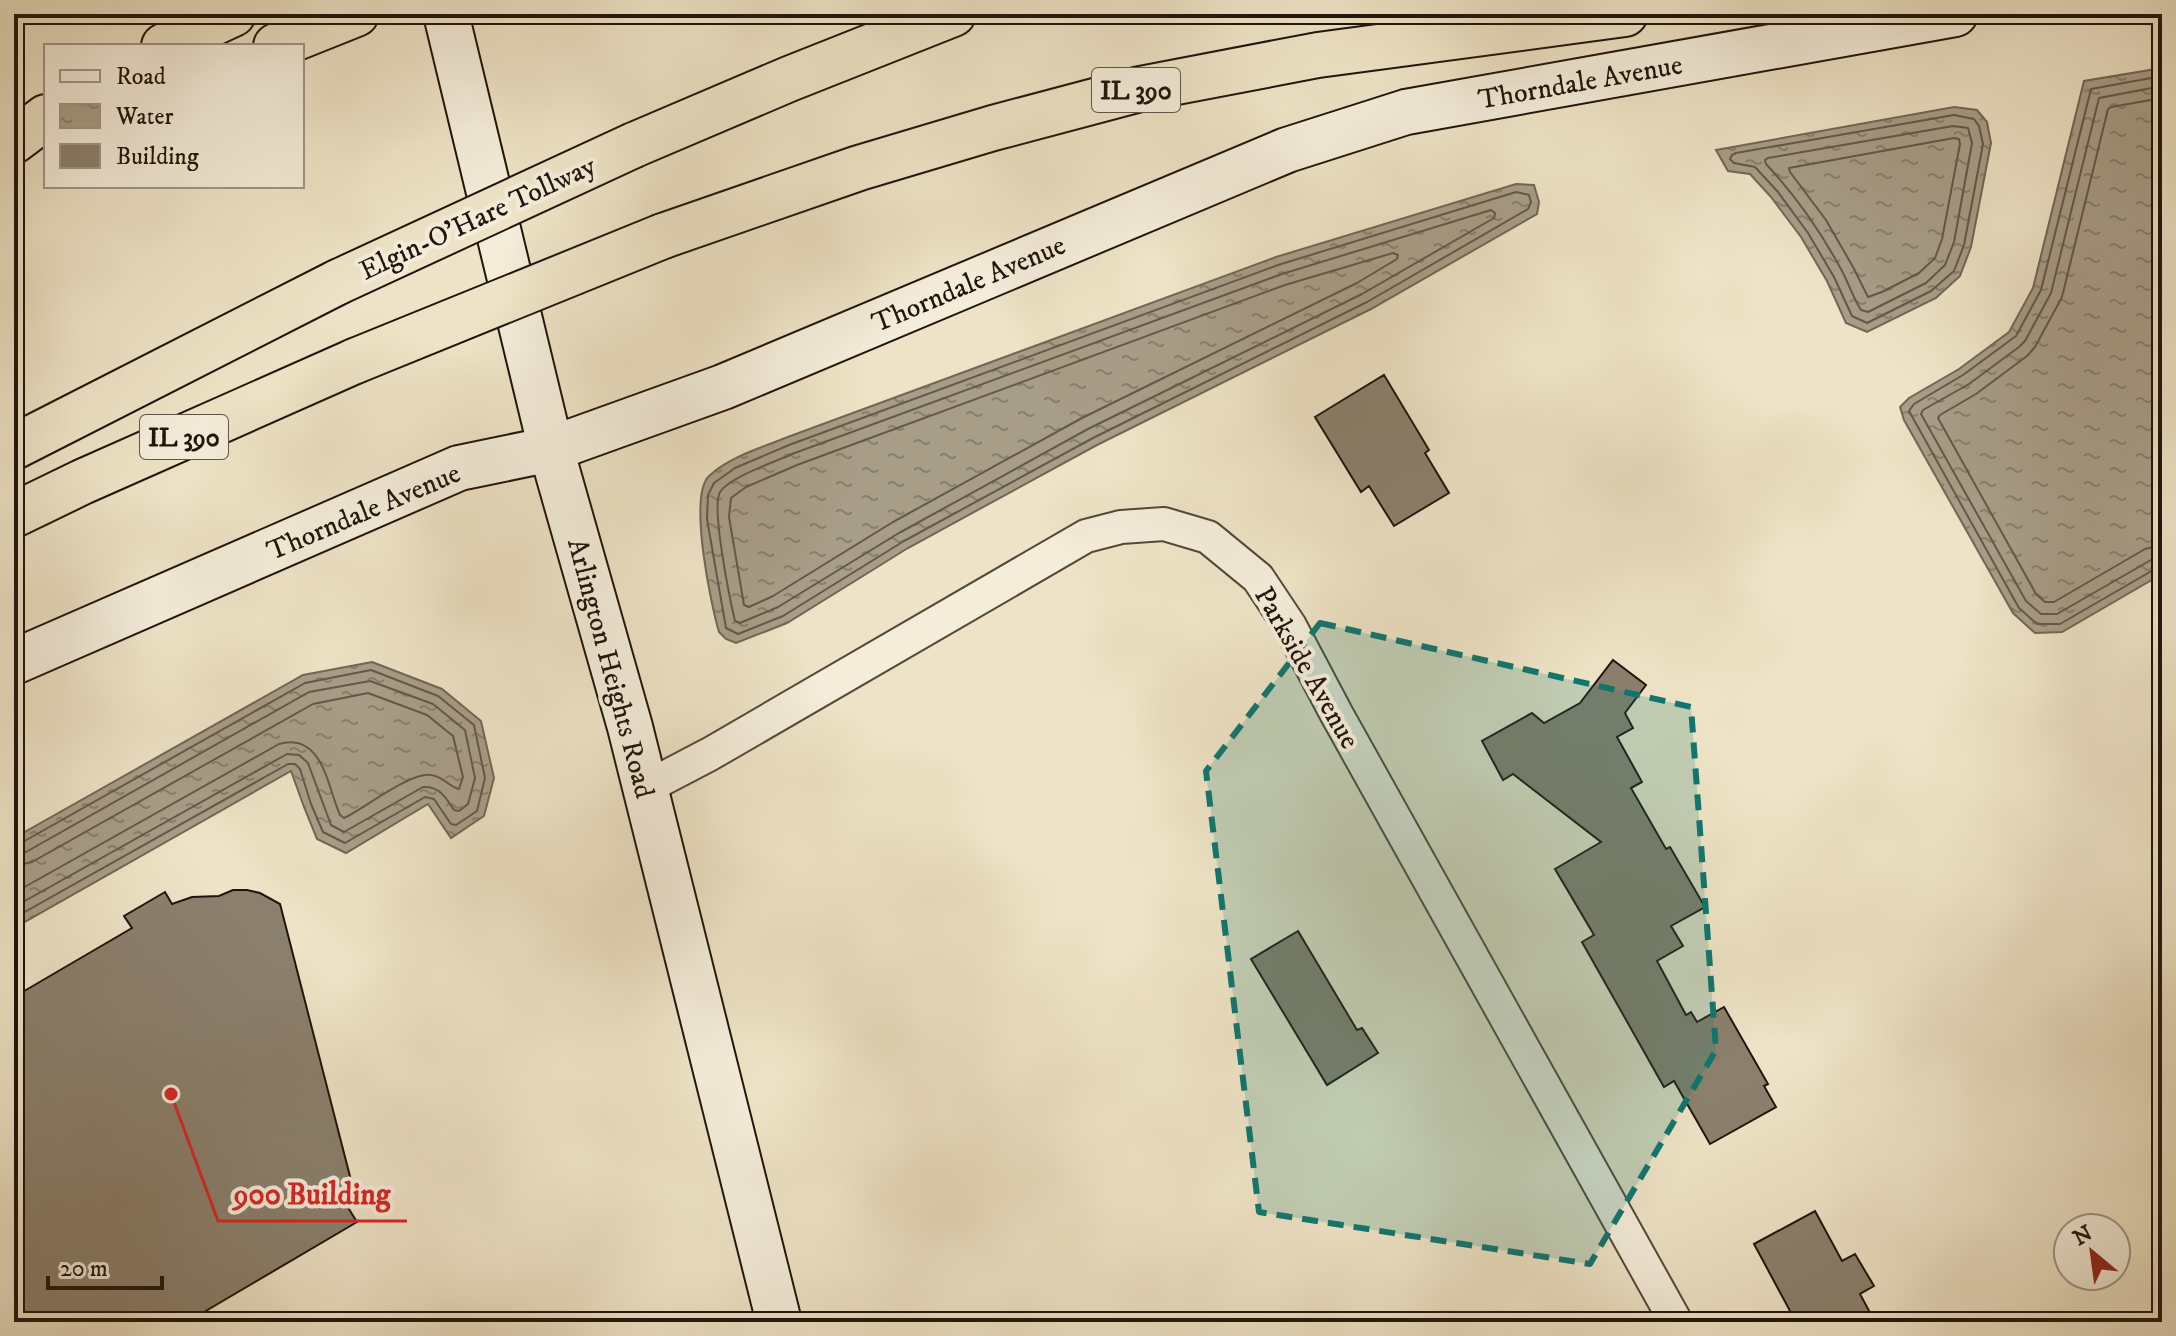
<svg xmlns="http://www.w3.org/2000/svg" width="2176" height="1336" font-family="'IM FELL DW Pica',serif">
<defs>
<pattern id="water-ripples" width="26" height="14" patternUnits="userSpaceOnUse" patternTransform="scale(2)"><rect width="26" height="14" fill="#a89d87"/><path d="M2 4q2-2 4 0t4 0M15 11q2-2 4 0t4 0" fill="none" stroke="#887f6d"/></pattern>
</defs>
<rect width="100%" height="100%" fill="#eee3c6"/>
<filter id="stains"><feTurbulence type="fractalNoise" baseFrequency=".0025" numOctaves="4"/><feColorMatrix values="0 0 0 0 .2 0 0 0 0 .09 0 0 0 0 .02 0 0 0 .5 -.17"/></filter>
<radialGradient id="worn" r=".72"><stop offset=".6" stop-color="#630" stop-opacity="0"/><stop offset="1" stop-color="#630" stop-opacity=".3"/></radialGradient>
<path fill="url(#water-ripples)" stroke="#726656" stroke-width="2" d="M2162,68V574L2062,632L2035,633L2013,613L1904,420L1900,407L1909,398L1959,369L2009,332L2033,288L2084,81Z
M1954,107L1977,110L1987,122L1991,143L1971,247L1960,276L1936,298L1867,332L1846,323L1827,281L1801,237L1771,197L1750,174L1728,171L1716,150Z
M1516,184L1534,185L1539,202L1537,214L1371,309L1097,445L908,548L787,623L736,643L726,639L719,632C711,605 688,496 709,476C729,457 761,448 785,438L1276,257Z
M372,662L442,689L481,721L494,778L484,816L451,838L428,804L346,853L317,839L304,807L291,771L14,928V838L303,675Z"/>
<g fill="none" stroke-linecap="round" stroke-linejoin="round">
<path stroke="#64584a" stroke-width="2" d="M2162,76L2091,89L2041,290L2016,336L1963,375L1914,404L1909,411L2019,608L2037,624H2060L2155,569L2162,567
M2162,86L2099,98L2051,293L2025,341L2019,347L1969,384L1923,410L1921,414L2026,601L2041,614H2057L2151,560L2162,557
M2162,98L2111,107L2108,109L2062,297L2035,347L2027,356L1976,394L1940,415L1938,418L2036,594L2045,602H2054L2145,549L2162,545
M1954,115L1974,119L1979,126L1983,144L1964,245L1954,271L1931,291L1867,323L1852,316L1834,277L1808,233L1778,192L1755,167L1734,163L1730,159L1732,155L1736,153Z
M1953,126L1968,128L1972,143L1954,242L1945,265L1926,283L1868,312L1861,310C1853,298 1849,284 1842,271C1821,232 1796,196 1766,164L1765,160L1768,158Z
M1954,138L1959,139L1960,144L1942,239L1935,258L1919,273L1882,292L1868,297L1853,267L1826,220L1790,172L1789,168Z
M1516,192L1529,195L1531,202L1528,209L1367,302L1093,438L904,541L783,616L738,634L726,628L707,519L708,495L714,483L735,468L789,445L1278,265Z
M1491,210L1495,213L1494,218L1362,294L1088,429L899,533L778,607L740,623L735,621C730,600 711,507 720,492C730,477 775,462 792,454L1282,274Z
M1393,253L1398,255L1397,259L1357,283L1082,418L893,522L773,596L749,607L744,605L729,517L731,498L746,487L797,465L1285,285Z
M14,844L21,843L305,683L371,670L438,696L474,725L485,778L477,811L456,825L451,824L434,799L425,797L345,843L323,832L311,804L300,769L295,764H288L14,918
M14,854L26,852L309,692L370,681L433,704L465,730L475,778L468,804L459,811L454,810C446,798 440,786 423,787L344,832L331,825L308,763L299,755L287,754L14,907
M14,866L32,862L313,704L368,693L427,715L453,736L463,777L459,789C449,787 443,776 431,775C410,772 365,808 344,818L340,815C327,786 323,732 279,744L14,893"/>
</g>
<path fill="#8b806d" stroke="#20140c" stroke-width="2" d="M1384,375L1429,450L1425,453L1449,493L1394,526L1369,486L1361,492L1315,417Z
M1613,660L1646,685L1625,713L1633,728L1617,737L1642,782L1631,788L1666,849L1670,847L1705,907L1671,926L1683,946L1657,961L1686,1015L1691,1012L1697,1022L1724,1007L1768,1084L1764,1086L1776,1107L1710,1144L1674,1081L1664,1087L1582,942L1594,935L1555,869L1601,842L1513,774L1503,780L1482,741L1532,713L1544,723L1580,703Z
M233,890H247L260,893L280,904L354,1192L342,1198L357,1222L187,1322H31L14,1293V997L132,928L124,916L165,892L172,904L192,897L219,896Z
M1298,931L1357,1030L1362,1028L1378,1053L1327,1085L1251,959Z
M1815,1211L1842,1261L1855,1254L1874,1286L1860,1294L1875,1322H1796L1754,1244Z"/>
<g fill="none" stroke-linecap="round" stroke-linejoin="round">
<defs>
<path id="street" d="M645,788L710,754L1086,536L1121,527L1164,524L1208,537L1258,578L1290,626L1336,713L1676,1322"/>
<path id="secondary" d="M446,14L551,449L630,727L779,1322
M14,662L459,468L551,449L723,387L1287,150L1406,112L1955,14"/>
<path id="highway" d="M164,46L233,14
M276,46L356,14
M14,141L46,117
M634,145L789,79L953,14
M663,236L859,168L993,128L1140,89L1318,55L1625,14
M14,447L338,282
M14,515L82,482L355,361"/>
</defs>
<use href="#street" stroke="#54483a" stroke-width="36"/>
<use href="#secondary" stroke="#20140c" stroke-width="48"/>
<use href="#highway" stroke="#20140c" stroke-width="48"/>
<use href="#street" stroke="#f4edda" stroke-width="32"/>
<use href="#secondary" stroke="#f4edda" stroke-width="44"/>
<use href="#highway" stroke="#eee3c6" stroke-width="44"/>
<defs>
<path id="highway-bridge" d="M338,282L634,145
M355,361L663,236"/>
</defs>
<use href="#highway-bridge" stroke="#20140c" stroke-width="48" stroke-linecap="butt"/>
<use href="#highway-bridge" stroke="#eee3c6" stroke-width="44"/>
</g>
<path fill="#0f766e" fill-opacity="0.2" stroke="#0f766e" stroke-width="6" stroke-dasharray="16 10" stroke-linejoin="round" d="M1320,623L1691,707L1716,1050L1590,1264L1259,1212L1206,771Z"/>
<g text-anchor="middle" stroke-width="8" stroke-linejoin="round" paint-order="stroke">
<g fill="#f4edda" stroke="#60554a" stroke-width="2">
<rect x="1092" y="68" width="88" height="44" rx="6"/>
<rect x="140" y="415" width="88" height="44" rx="6"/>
</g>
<g font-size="26" font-weight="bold" fill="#20140c">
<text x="1136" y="99">IL 390</text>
<text x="184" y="446">IL 390</text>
</g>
<g font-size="28" fill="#20140c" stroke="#f4edda">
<text transform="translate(1580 81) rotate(-10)" y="10">Thorndale Avenue</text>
<text transform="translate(477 217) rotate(-25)" y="10">Elgin-O'Hare Tollway</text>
<text transform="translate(968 283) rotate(-23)" y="10">Thorndale Avenue</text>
<text transform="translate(363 511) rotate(-23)" y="10">Thorndale Avenue</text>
<text transform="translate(1308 667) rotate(60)" y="10">Parkside Avenue</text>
<text transform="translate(612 668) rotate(75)" y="10">Arlington Heights Road</text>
</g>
</g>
<path fill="none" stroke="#d62828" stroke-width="3" d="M171 1094L218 1221H407"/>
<circle fill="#d62828" stroke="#f4edda" stroke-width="3" cx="171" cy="1094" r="8"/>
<g font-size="30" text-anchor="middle" font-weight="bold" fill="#d62828" stroke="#f4edda" stroke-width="8" stroke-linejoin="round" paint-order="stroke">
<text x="312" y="1204">900 Building</text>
</g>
<rect width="2176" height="1336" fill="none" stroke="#eee3c6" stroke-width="48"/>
<rect x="16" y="16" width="2144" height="1304" fill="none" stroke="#20140c" stroke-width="4"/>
<rect x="24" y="24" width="2128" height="1288" fill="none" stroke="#20140c" stroke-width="2"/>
<rect x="44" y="44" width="260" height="144" fill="#f4edda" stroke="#9f9688" stroke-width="2"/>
<rect x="60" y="70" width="40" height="12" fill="#f4edda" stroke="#9f9688" stroke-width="2"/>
<text x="116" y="84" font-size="24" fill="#20140c">Road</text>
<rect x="60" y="104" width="40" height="24" fill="url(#water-ripples)" stroke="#9f9688" stroke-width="2"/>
<text x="116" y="124" font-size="24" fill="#20140c">Water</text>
<rect x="60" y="144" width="40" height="24" fill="#8b806d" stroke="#9f9688" stroke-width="2"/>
<text x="116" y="164" font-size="24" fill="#20140c">Building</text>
<g transform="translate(2092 1252) rotate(331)"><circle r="38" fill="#f4edda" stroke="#9f9688" stroke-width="2"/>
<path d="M0-6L14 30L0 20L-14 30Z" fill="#8f2418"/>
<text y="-12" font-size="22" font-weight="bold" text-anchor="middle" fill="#20140c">N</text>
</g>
<path d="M48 1276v12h114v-12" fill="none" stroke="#20140c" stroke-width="4"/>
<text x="60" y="1276" font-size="24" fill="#20140c" stroke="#f4edda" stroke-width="6" paint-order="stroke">20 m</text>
<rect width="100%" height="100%" filter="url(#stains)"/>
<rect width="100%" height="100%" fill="url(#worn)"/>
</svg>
